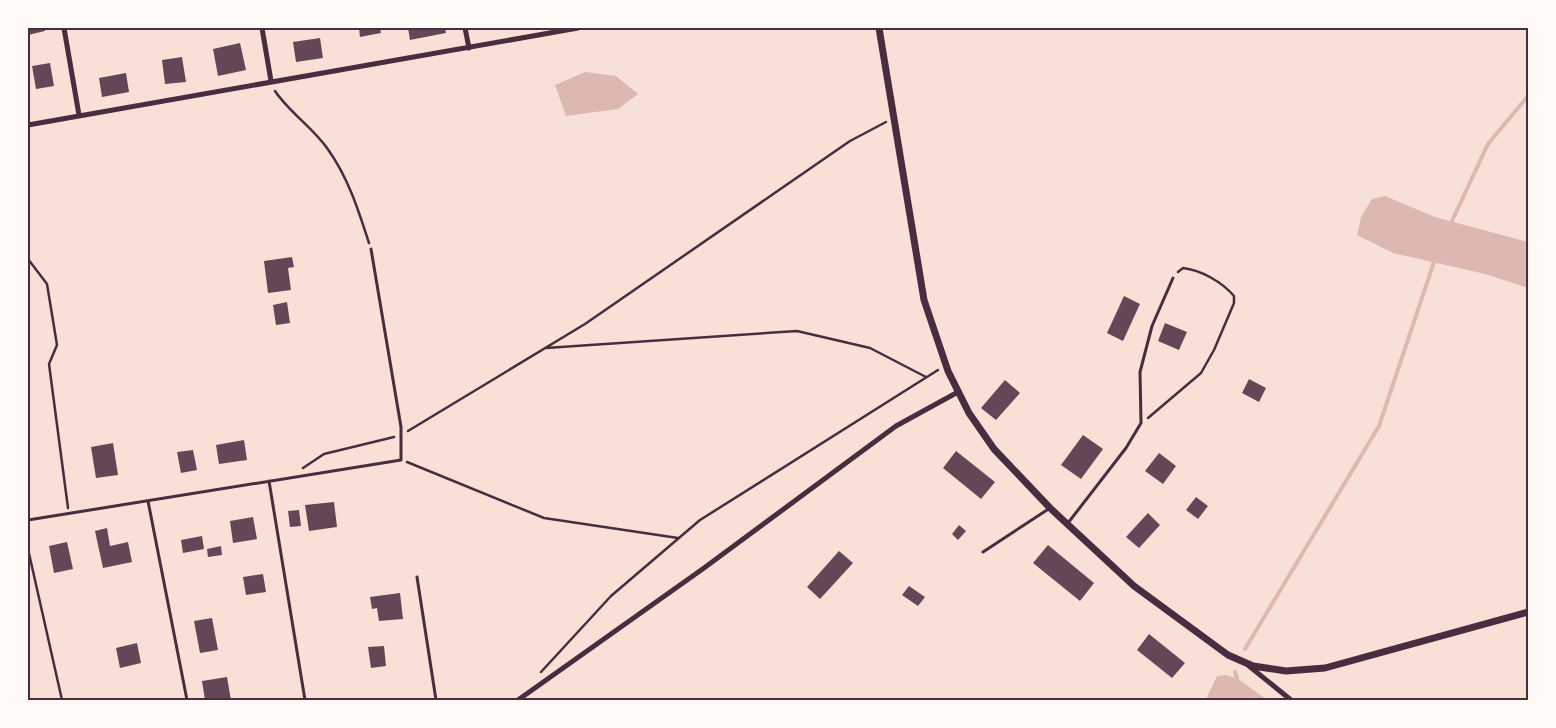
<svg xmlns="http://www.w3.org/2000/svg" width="1556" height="728" font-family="'PT Sans',sans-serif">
<rect width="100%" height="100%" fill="#f7e1d7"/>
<path fill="#dcb8b0" d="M585,72L616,76L638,94L618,109L566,116L555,85Z
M1385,196L1435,217L1528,242V288L1485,274L1393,253L1357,235L1361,217L1372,199Z
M1226,675L1237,678L1267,700H1210L1207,697L1217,676Z"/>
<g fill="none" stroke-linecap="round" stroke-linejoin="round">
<path stroke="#dcb8b0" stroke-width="4" d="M1451,223L1488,144L1528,96
M1245,649L1379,426L1435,259
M1235,672L1237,678"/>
</g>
<path fill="#644757" d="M28,28H44L45,31L28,35Z
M359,28H380L381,33L360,37Z
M408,28H445L446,33L410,40Z
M320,38L323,58L296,62L293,42Z
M240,43L246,70L218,76L213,49Z
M182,57L186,82L165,84L162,60Z
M50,63L54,86L36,89L32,66Z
M126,73L129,92L102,97L99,78Z
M292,257L294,267L288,268L291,290L268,293L264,261Z
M1124,296L1140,304L1123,341L1107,333Z
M287,302L290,323L276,325L273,305Z
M1165,323L1187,332L1179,350L1158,341Z
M1249,379L1266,388L1259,402L1242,393Z
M1005,380L1020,393L996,420L981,408Z
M1083,435L1103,449L1081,479L1061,465Z
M244,440L247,460L219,464L216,445Z
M113,443L118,475L96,478L91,447Z
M193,450L197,470L181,473L177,452Z
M956,451L995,482L981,499L943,468Z
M1159,453L1176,466L1163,484L1145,471Z
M1196,497L1208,506L1198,519L1186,510Z
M334,502L337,527L309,531L305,505Z
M299,510L301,526L290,527L288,511Z
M1148,513L1160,525L1139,548L1126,537Z
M253,517L257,539L233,543L230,521Z
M959,525L966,531L958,540L952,534Z
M107,528L110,546L128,542L132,562L103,568L95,531Z
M202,536L204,549L183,553L181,540Z
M67,542L73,569L54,573L49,546Z
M1048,545L1094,583L1080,601L1033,563Z
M221,546L222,555L208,557L207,549Z
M839,551L853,563L820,599L807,587Z
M263,574L266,592L246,595L243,577Z
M909,586L925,597L918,606L902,595Z
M400,593L403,619L379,621L377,608L372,609L370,597Z
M212,618L218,650L200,653L194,621Z
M1149,634L1185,663L1172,678L1137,650Z
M137,643L141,663L120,668L116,648Z
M384,646L386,666L371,668L368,647Z
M227,677L231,700H205L202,681Z"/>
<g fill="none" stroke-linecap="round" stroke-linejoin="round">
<path stroke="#4a2c40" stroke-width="2.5" d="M275,91C289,112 312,127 327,148C348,177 358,209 369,243
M28,259L47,284L57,345L49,364L68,508
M546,348L797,331L870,348L926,377
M1148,418L1201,373L1214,350L1234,303V296C1222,282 1201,270 1183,268L1178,272
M408,431L585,324L850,141L886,122
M407,462L544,518L678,538
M303,468L324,454L394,437
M28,549L62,700
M541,672L611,596L700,520L938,370"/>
<path stroke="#4a2c40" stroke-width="3" d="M269,481L305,700
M148,501L187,700
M28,520L401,460V427L371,249
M1068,523L1126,448L1141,423L1140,372L1152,326L1173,278
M983,552L1050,508
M417,577L436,700"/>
<path stroke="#4a2c40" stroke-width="5" d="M64,28L79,115
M262,28L271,81
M465,28L469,48
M28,125L578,28
M1249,666L1291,700
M518,700L704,568L896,426L958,392"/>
<path stroke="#4a2c40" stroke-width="7" d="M879,28L924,300L948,371L969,413L994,449L1050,508L1134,586L1228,655L1253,666L1286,671L1325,668L1528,612"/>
</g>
<rect width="1556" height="728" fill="none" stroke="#fffaf5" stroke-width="58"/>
<rect x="29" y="29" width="1498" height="670" fill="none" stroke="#4a2c40" stroke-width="2"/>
</svg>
